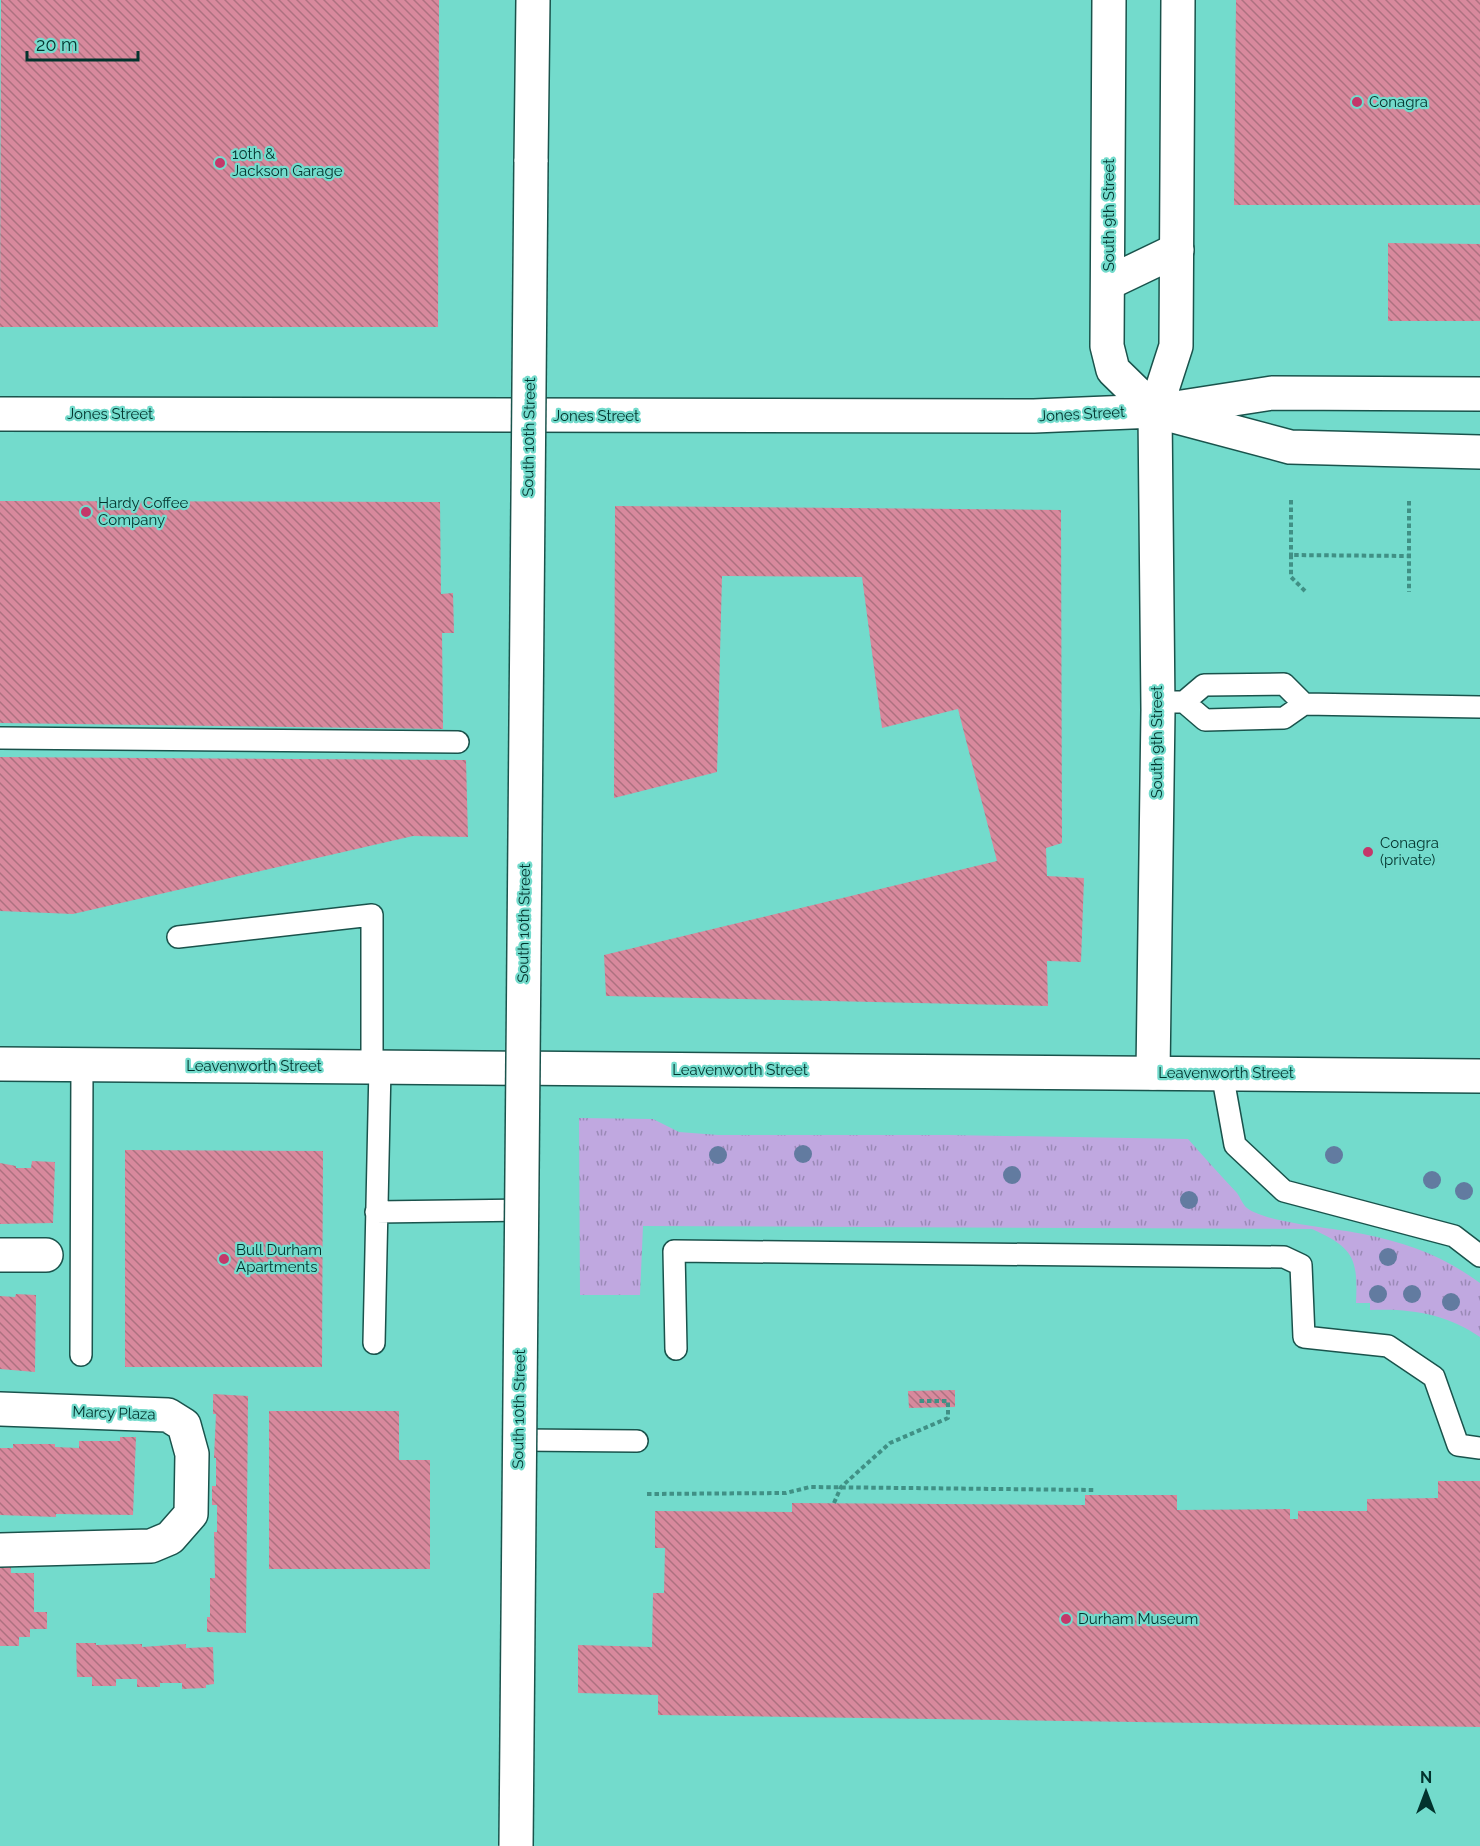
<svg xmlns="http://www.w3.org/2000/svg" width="1480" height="1846" font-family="Raleway,sans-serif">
<defs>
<pattern id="grass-tufts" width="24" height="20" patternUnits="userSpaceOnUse" patternTransform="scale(1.5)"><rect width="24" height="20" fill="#c0a8e0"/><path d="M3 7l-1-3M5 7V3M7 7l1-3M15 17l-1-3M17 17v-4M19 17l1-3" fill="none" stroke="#9a89b6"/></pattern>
<pattern id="building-back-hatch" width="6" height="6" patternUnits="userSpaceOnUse" patternTransform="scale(1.5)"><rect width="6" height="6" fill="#d8899d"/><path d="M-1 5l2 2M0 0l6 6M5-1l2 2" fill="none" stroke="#ad7180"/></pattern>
</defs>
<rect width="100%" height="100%" fill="#73dbcc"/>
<path fill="url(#grass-tufts)" d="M579,1118L653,1119L679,1132L718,1135H951L1188,1139C1204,1157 1220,1175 1237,1193C1240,1197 1243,1205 1247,1208C1266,1223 1337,1228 1363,1234C1408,1243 1443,1256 1480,1283V1337C1447,1314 1410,1308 1370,1310V1303H1356C1358,1258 1354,1248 1312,1229L643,1226L640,1295H580Z"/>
<path fill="url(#building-back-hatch)" d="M1,0H439L438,327H0Z
M1236,0H1480V205H1234Z
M1388,243L1480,244V321H1388Z
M0,501L440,502L441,594L453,593L454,633H442L443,729L0,723Z
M615,506L1061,510L1062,843L1046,848L1047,876L1084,878L1081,962L1047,961L1048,1006L606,996L604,955L997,861L958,709L882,728L862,577L722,576L717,772L614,798Z
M0,757L466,760L468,837L413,836L73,914L0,911Z
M125,1150L323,1151L322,1367H125Z
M32,1161L55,1162L53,1223L0,1224V1163L16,1166V1168H31Z
M16,1294L36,1295L35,1372L0,1369V1296L15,1297Z
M955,1390V1407L909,1408L908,1391Z
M213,1394L248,1396L246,1633L207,1632V1617H210V1578H215L214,1532H217V1505H212V1486H216V1458H214L216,1414H213Z
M269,1411H399V1460H430V1569H269Z
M120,1437H136L133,1515L56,1514V1517L0,1515V1448H13V1444H55V1447L79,1448V1441H120Z
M1438,1481H1480V1727L658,1715V1695L578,1693V1645L652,1647L653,1593H664L665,1548H655V1511L792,1512V1503L1085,1505V1495H1177V1510L1290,1509V1519H1298V1511H1367V1499L1438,1498Z
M0,1565H11V1573H34V1612H47V1629H30V1637H19V1646H0Z
M76,1643H96V1645L142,1644V1647L186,1644V1648L213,1647L214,1684L206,1685V1688L182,1689V1683H160V1687H137V1679H116V1686H92V1677H77Z"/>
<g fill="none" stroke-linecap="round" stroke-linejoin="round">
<defs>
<path id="lane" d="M1171,702H1184L1204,685L1284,684L1304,704
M1184,702L1205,720L1284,718L1304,704L1480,707
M0,738L458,742
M178,937L372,915V1067
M1222,1073L1235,1145L1284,1191L1454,1236L1480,1256
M376,1212L521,1210
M374,1343L380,1067
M676,1349L674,1251L1284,1257L1301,1265L1304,1337L1388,1346L1434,1377L1458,1445L1480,1448
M81,1355L82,1065
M519,1440L637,1441"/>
<path id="street" d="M1108,283L1177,250
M0,414L1034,416L1155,411L1158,710L1153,1073
M0,1255H46
M0,1409L168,1415L184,1425L192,1454L191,1514L170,1538L151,1546L0,1550"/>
<path id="secondary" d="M1109,0L1107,346L1113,370L1155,411L1290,447L1480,452
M531,162L533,0
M1169,409L1272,393L1480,394
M1155,411L1176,346L1178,0
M0,1064L1480,1076"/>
</defs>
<use href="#lane" stroke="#1a534c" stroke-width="24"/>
<use href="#street" stroke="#1a534c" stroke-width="36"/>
<use href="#secondary" stroke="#1a534c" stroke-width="36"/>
<path stroke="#409085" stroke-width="4" stroke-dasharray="4.5 3" stroke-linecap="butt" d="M1291,500V555
M1409,501V556
M1305,591L1291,577V555L1409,556V592
M647,1494L786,1493L810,1487L1094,1490
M834,1503L841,1487L890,1443L948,1418V1401H919"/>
<use href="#lane" stroke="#fff" stroke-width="21"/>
<use href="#street" stroke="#fff" stroke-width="33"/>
<use href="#secondary" stroke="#fff" stroke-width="33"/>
<defs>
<path id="secondary-bridge" d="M516,1846L531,162"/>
</defs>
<use href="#secondary-bridge" stroke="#1a534c" stroke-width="36" stroke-linecap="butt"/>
<use href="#secondary-bridge" stroke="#fff" stroke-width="33"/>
</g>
<g fill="#627ba0">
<circle cx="803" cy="1154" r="9"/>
<circle cx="718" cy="1155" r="9"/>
<circle cx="1334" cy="1155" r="9"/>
<circle cx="1012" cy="1175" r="9"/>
<circle cx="1432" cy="1180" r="9"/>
<circle cx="1464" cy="1191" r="9"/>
<circle cx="1189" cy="1200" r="9"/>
<circle cx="1388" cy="1257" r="9"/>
<circle cx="1378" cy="1294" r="9"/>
<circle cx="1412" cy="1294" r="9"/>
<circle cx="1451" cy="1302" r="9"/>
</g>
<g fill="#c4386a" stroke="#73dbcc" stroke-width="2">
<circle cx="1357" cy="102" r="6"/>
<circle cx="220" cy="163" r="6"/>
<circle cx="86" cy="512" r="6"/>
<circle cx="1368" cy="852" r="6"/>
<circle cx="224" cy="1259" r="6"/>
<circle cx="1066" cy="1619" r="6"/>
</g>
<g text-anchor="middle" stroke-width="4.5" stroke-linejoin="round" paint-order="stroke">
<g font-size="15" fill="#02332d" stroke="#73dbcc" text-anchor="start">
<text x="1369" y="107">Conagra</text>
<text x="232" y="159">10th &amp;<tspan x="232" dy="17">Jackson Garage</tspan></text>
<text x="98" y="508">Hardy Coffee<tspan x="98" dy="17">Company</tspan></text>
<text x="1380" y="848">Conagra<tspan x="1380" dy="17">(private)</tspan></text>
<text x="236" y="1255">Bull Durham<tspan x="236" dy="17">Apartments</tspan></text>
<text x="1078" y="1624">Durham Museum</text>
</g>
<g font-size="15" fill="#02332d" stroke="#73dbcc">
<text transform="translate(1109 215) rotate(-90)" y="5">South 9th Street</text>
<text x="110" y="419">Jones Street</text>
<text transform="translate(1082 414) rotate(-3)" y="5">Jones Street</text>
<text x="596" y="421">Jones Street</text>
<text transform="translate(529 437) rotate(-89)" y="5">South 10th Street</text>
<text transform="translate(1157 742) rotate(-90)" y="5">South 9th Street</text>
<text transform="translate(524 923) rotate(-89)" y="5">South 10th Street</text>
<text x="254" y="1071">Leavenworth Street</text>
<text x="740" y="1075">Leavenworth Street</text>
<text x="1226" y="1078">Leavenworth Street</text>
<text transform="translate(519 1409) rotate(-89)" y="5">South 10th Street</text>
<text transform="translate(114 1413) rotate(2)" y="5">Marcy Plaza</text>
</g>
</g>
<g transform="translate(1426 1792)" stroke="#73dbcc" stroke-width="4.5" paint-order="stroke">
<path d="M0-4.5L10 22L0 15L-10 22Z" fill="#02332d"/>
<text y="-9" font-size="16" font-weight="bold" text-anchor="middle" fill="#02332d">N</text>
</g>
<path d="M27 51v9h111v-9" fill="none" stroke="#02332d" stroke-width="3"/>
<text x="36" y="51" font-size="18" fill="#02332d" stroke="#73dbcc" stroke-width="4.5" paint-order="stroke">20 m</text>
</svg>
